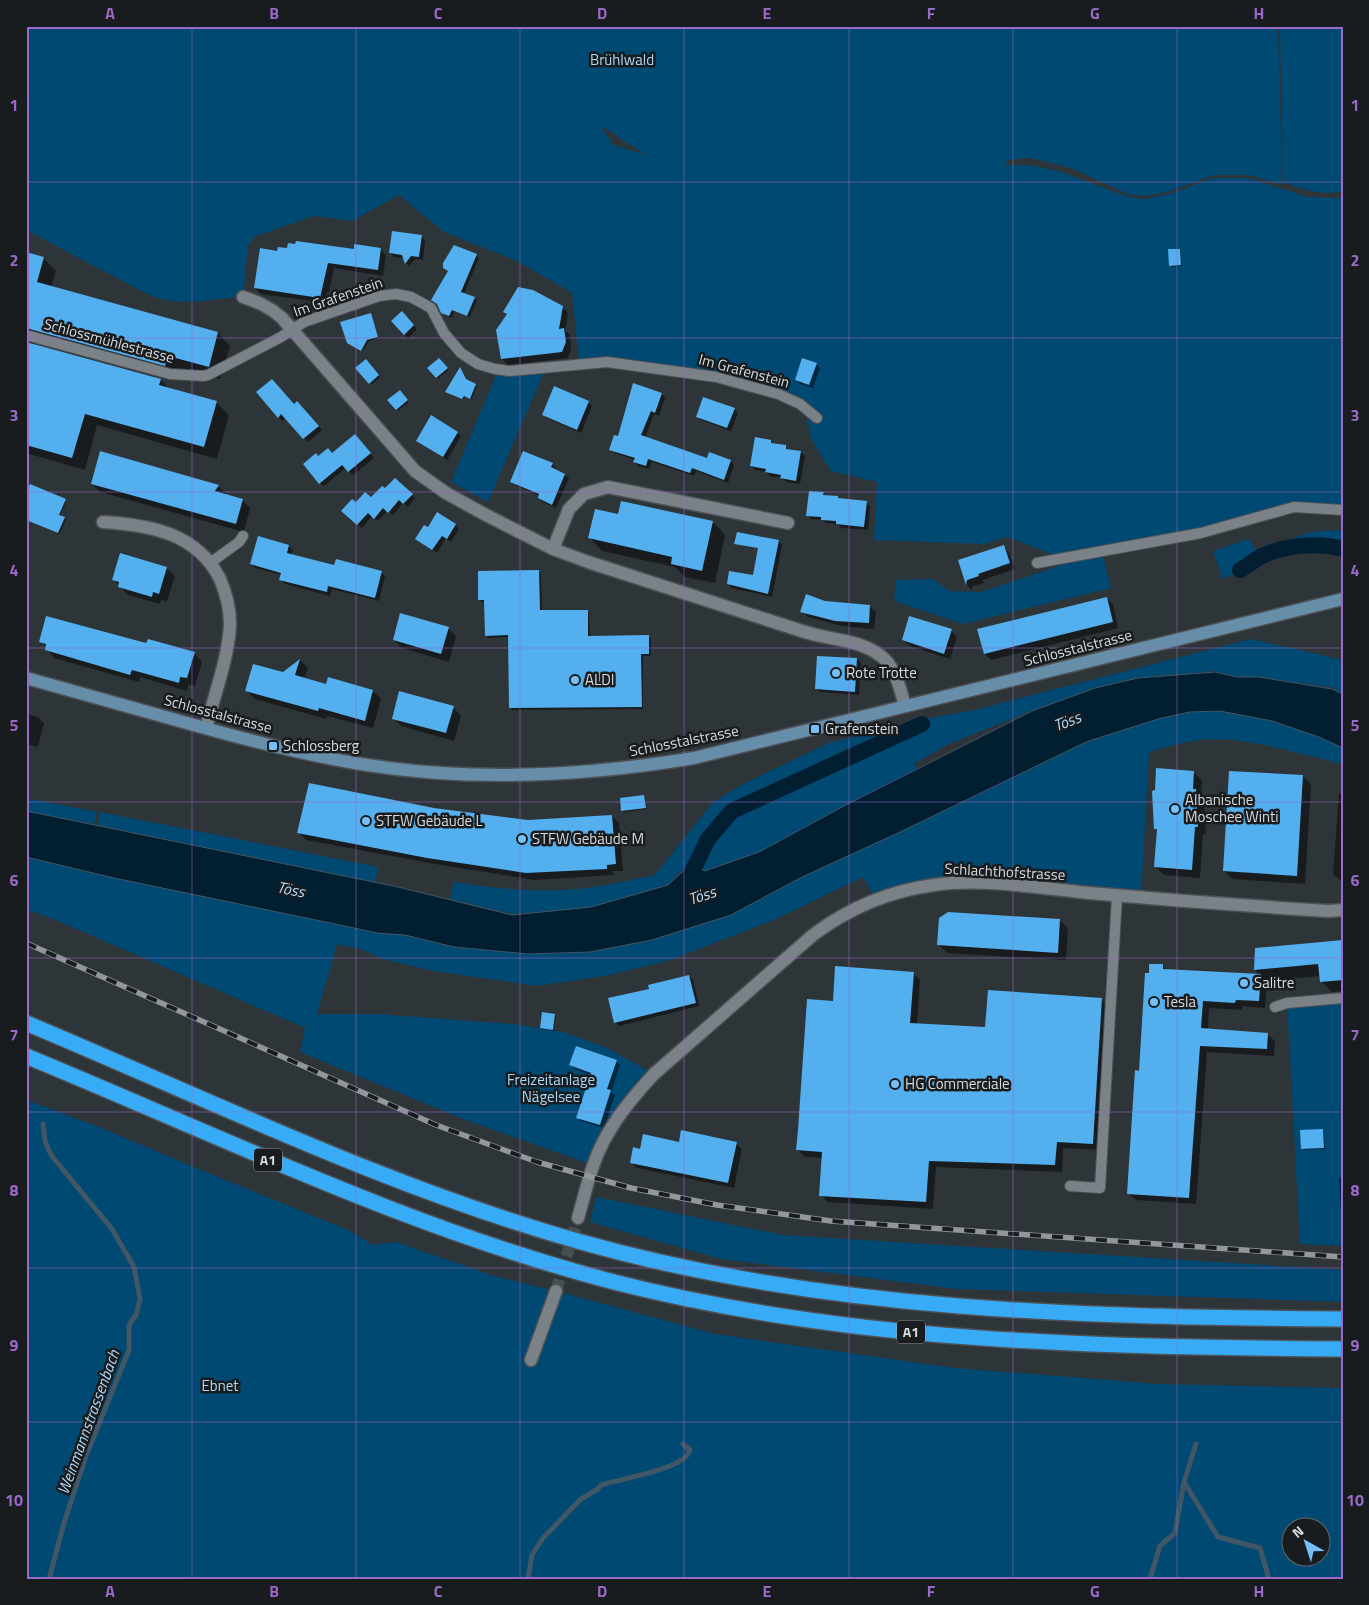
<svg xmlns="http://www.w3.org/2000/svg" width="1369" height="1605" font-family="'Titillium Web',sans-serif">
<rect width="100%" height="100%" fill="#2e3539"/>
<path fill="#004972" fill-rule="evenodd" d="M26,26H1278L1282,185L1249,175H1214L1171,191L1146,196L1130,195L1071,168L1031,158L1007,160L1006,165H1028L1062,172L1128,197L1145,199L1170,194L1213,178H1248L1308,197L1337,198L1343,196V510L1294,507L1201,533L1057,556L1007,537L984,544L874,540L877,482L831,471L811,439L804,403L716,377L579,363L572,293L517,261L444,232L399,195L352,221L314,216L256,236L248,245L243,297C220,298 187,305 166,300C160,299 153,296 147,294L26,230ZM600,126L617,135V137L647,155L610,144L612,142Z
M1343,26V191C1323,197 1301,188 1283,182L1280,27Z
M544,372L488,502L451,482L496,375Z
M1337,530L1343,531V547C1319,541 1281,545 1259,557C1247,564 1235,572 1223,580L1213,551L1248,539L1257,550L1311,532Z
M1103,556L1111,588L963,624L894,601L896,580L933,579L949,591L981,592L1056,567L1065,562Z
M1251,639L1343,660V694L1331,687L1258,677H1236L1214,671L1137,678L1095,688L1031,711L949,744L914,764L917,769L759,852L704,871L701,869L679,872L668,885L611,903L592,907L512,914L450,899L454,882C500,889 548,894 593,887C614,884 634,879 655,875L713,802L747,782L829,743L929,718L970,711Z
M1220,711L1272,721L1319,737L1343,748V764C1300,754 1258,740 1214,739C1192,739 1170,746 1149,752L1141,898L956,882L876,899L863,877L774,920L668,961L604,976L537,986L434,971L386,960L360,949L337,944L317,1014H377L513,1024L563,1032L607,1048L654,1074L593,1165L463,1119L300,1052L305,1028L58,921L26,909V857L114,878L340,925L377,933L405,935L454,947L731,915L800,878L898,833L1086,742L1158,719L1190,712Z
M26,798L97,812L94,824L26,811Z
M100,812L378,867L375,883L98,825Z
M1343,998V1246L1300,1244L1287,1003Z
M26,1100L99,1127L196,1168L326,1221L346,1229L373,1245L396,1242L494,1276L556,1291L715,1334L955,1368L1159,1384L1343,1388V1579H26ZM1292,1528H1322V1558H1292Z
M596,1197L783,1235L1343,1270V1302L958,1289L721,1259L590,1222Z"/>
<path fill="#021e31" stroke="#425765" d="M1215,672L1237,677H1259L1332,689L1343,694V748L1319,737L1272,721L1220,711L1190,712L1158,719L1086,742L898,833L800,878L731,915L652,940L590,952L528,954L454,947L405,935L377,933L340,925L114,878L26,857V811L398,887L512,915L591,907L668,885L682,872L700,869L705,871L759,852L844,806L1032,711L1095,688L1138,678Z"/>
<path fill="#0007" d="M421,236L425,240L423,260L415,259L409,266L406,263L405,258L394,257L390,253Z
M380,249L386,255L383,276L334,268L329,292H327L325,303L261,294L255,288L278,252L288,250L355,251Z
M1180,250L1181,252L1182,266L1172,267L1170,265Z
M26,253L43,258L56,271L51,287L218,333L230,346L220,379L181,368L178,377L34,342L32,345L161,380L170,390L216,402L229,415L217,459L97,425L85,470L26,453Z
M476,255L479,258L464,294L477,300L470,317L455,311L452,318L445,315L442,312Z
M562,307L568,313L565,331L570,335L571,348L568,358L508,365L502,359L508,315L505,312Z
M402,313L417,329L408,338L393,321Z
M370,314L379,338L369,341L363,351L350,344Z
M439,359L449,370L438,379L429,369Z
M365,361L380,377L371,385L357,368Z
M816,364L820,368L813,388L800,384L796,380Z
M466,381L477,386L472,399L465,396L464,399L448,393Z
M400,391L409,402L398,411L389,400Z
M258,393L294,405L301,406L322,430L308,442L286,418L282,421Z
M662,394L665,398L659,416L654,414L645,438L708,459L731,461L734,465L728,483L696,471L694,476L652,462L649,469L638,466L634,462L635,460L615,453L611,449L619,438Z
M588,403L592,406L581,433L547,418L543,414Z
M734,409L738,413L731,431L701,420L697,416Z
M457,433L461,436L447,460L417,440Z
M359,439L374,458L353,475L346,468L324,486L320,483L318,457L332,454Z
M770,441L774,445L786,447L789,450L801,452L805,456L800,484L786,482L782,478L770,476L766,472L755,470L751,466Z
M552,464L556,468L555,470L565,475L569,478L556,508L543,502L539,498L540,496L515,485L511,481Z
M92,484L218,486L227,494L226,495L242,500L250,508L244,532L100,492Z
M823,493L826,496L838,497L841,500L866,503L870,506L868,530L841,528L838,524L826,523L823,520L811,519L808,515Z
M412,495L415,498L408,507L403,503L393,515L387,511L378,521L372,516L362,528L343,511L356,504L371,499Z
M65,500L66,502L60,516L66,520L59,534L26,520Z
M619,515L713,522L725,535L715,583L685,577L675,567L602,551L590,538Z
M455,525L459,529L451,542L446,538L437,553L417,539L429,529Z
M779,541L782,545L772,597L732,588L728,584L753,577Z
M289,546L293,550L291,555L335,567L381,572L385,576L379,601L332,589L330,596L285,584L281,580L282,575L255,568L251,564Z
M1003,546L1009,553L1015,569L983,580L984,583L973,586L972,590L967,585L959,561Z
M166,568L175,576L167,601L161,600L160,604L128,595L114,580Z
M538,571L541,574L542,611H587L589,613L590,637H649L651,639V656H643V709L512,710L510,707L509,637L488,638L486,635L485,602H482L479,599Z
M1106,598L1113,604L1118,628L991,660L985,654Z
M825,602L869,606L876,612L874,629L842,626L808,617L802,611Z
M448,628L456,636L449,662L402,648L394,640Z
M951,630L957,637L950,659L910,646L903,640Z
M41,641L147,645L194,653L202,662L195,686L189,684L187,691L140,677L139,682L54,658Z
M857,659L861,663L859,695L820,692L816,688Z
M300,660L308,668L304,679L327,685L373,691L381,699L373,728L327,716L326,719L255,699L247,691L284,674Z
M453,707L461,716L454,741L401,726L393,718Z
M26,714L38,717L44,723L38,747L26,744Z
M1157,770L1194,772L1202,781L1201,796L1204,798L1206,834H1203L1200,878L1164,875L1156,867L1158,830L1155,828Z
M1303,776L1311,784L1305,884L1233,879L1224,871Z
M1339,794H1343V883L1333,874Z
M644,796L647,809L624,812L622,810Z
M433,809L528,821L612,816L619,823L623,871H613L614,875L534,880L435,864L306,840L299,833Z
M1059,920L1068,928L1066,960L947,953L939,945Z
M1343,942V991L1332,992L1321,981L1320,976L1266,981L1267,982L1265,1008L1242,1006V1010L1209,1008L1208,1030L1267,1034L1275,1041L1274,1056L1207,1052L1196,1204L1136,1200L1128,1193L1140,1072L1163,966L1168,971L1261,975L1255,970Z
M913,973L920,980L917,1024L986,1029L1101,999L1108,1006L1100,1150L1063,1148L1062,1172L936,1167L933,1209L828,1202L821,1195L823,1158L805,1157L798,1150L834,1002Z
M689,976L693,980L699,1006L619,1026L615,1022Z
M555,1015L556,1016L554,1031L543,1029L541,1028Z
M616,1061L620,1065L611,1092L615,1095L604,1128L581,1121L578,1117L591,1075L575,1069L571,1065Z
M1323,1130L1324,1132L1325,1149L1304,1150L1302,1148Z
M680,1143H736L742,1149L734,1188L637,1168L631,1162L641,1150Z
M1343,1177V1212L1341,1211L1339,1178Z"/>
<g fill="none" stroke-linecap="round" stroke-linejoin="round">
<path stroke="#425765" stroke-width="5" d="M43,1124L45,1141L51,1155L112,1229L134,1267L140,1299L136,1315L129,1325V1350L86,1456L64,1523L49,1579
M1196,1444L1184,1482L1218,1537L1260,1548L1269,1579
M528,1579L532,1555L543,1538L581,1499L598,1489L601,1485C624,1478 665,1472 683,1459C687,1457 688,1453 690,1450L683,1444
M1150,1579L1160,1546L1175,1533L1184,1482"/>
<path stroke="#021e31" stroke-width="16" d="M1240,570C1247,566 1253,561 1260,557C1284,545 1318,542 1343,549
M685,892L692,872L708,839L732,811L922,724"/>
</g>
<path fill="#53afee" d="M392,231L422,235L419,257L411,256L405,264L402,255L389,253Z
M296,241L354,249V244L381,248L378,270L328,263L320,298L254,288L260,248L277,251L278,247L287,248L288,243L295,244Z
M454,245L477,254L461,292L475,297L467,316L452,310L449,316L441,313L437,304L431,300L448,271L443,268V263Z
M1168,249H1180L1181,265L1169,266Z
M26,252L44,257L37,282L218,332L209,367L168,356L165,366L26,328Z
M518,287L533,290L563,306L559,329L564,328L566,342L562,352L501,359L496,330L507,314L503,312Z
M402,311L414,325L404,335L391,321Z
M371,313L378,337L367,340L361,351L347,343L340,322Z
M26,342L161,379L159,385L217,401L204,447L85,414L72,458L26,445Z
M439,358L448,368L436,378L427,368Z
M802,358L817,363L809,385L795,380Z
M366,359L379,375L369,384L355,368Z
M460,367L466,379L476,384L470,399L464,396L462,399L445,392Z
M272,379L294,404L297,401L319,426L303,439L281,414L278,418L256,392Z
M633,383L662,393L655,413L651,411L641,435L707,458L709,452L731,460L724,480L692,468L690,473L648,459L646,466L633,462L635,458L609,450L614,435L618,436Z
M554,386L589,401L577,430L542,415Z
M400,390L408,400L396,410L387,400Z
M703,397L735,408L727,428L696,417Z
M431,415L458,432L443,457L416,441Z
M355,434L371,453L348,472L342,465L319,484L303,464L316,453L318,456L328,448L332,453Z
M755,437L771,440V443L786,445V449L801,451L796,481L780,478L781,475L765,472L766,469L750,466Z
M100,451L219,485L215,491L243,499L236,524L91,484Z
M523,451L553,463L551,467L565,474L552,505L538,498L539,494L510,482Z
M395,478L413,494L403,504L399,500L388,513L383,508L374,519L368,513L357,525L341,511L352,499L356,502L365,492L371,497L382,486L385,488Z
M30,484L66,499L59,515L65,517L58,533L26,520V494Z
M809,491L824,492L823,495L838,496V498L867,501L864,527L836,524V521L821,520V517L806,516Z
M621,501L713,521L702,571L671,564L672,557L588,538L595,509L618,514Z
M437,512L456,524L447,539L442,536L432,550L415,539L424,525L428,527Z
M737,532L779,540L768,594L727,584L729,571L753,575L758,548L734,544Z
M258,536L289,545L287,553L334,565L336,559L382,571L375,598L328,586L327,592L279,580L281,573L250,564Z
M1004,545L1010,563L978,574L979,576L967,580L966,585L958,560Z
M120,553L167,567L159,594L153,592L152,597L118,587L119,582L112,580Z
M539,570L540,610H588V636L649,635V654H641L642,707L509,708L508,635L485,636L484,600H478V571Z
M806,594L825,601L870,605L869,623L835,621L800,612Z
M1107,597L1113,622L984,654L977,629Z
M400,613L449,627L441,654L393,640Z
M46,616L146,643L148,639L195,652L187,678L180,677L179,683L132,670L130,675L45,650L46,644L39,642Z
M909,616L952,629L944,654L902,640Z
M817,656L857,658L855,692L815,689Z
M300,659L295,675L326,684L328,677L373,690L365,721L319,708L318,711L245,691L253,664L283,672Z
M399,691L454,706L446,733L392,719Z
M1156,768L1194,771L1193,789H1196L1198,827H1195L1192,870L1154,867L1157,829H1154L1152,791L1155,790Z
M1229,771L1303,775L1297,876L1223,871Z
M309,783L434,808L528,820L612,815L616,864L607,865V869L526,873L427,858L297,833Z
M644,795L646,808L621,811L620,798Z
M948,912L1060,919L1058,953L937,945L939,918Z
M1343,940V980L1320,982L1318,964L1254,970L1255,948Z
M1149,964H1163V969L1261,974L1259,1001L1236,1000L1235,1003L1203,1001L1201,1028L1268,1033L1267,1049L1200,1046L1189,1198L1127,1194L1135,1070L1139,1071L1145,973H1149Z
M835,966L914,972L910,1023L985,1027L988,990L1102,998L1093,1144L1057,1142L1055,1165L929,1161L926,1202L819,1196L822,1152L796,1150L798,1130L807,999L833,1001Z
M689,975L696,1003L614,1023L608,998L649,989L648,985Z
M542,1012L555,1014L553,1030L540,1028Z
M576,1046L617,1060L607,1089L611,1090L600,1125L576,1118L591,1073L569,1065Z
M1323,1129L1324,1148L1301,1149L1300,1130Z
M681,1130L737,1142L728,1183L630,1163L633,1147L640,1149L643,1134L679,1142Z"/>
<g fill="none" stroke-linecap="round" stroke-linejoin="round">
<path stroke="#474e52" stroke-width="12" stroke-dasharray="12 6" stroke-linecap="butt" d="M556,1291L578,1218"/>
<defs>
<path id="lane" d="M26,335L170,374L203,376L208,375L281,337L304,322L379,296L396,294L411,297L431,308L444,333L461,353L478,364L495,369L509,371L607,362L716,377L778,394L800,404L817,418
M210,563L239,542L243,536
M1037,563L1201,533L1294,507L1343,510
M1275,1007L1287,1003L1343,998
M1070,1186L1100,1188L1117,896"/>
<path id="street" d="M243,297C258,302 270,307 282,318L415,471L446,493L486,515L553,549L588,562C660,585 733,609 805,632C830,640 859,639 881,656C896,667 900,689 905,706
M103,522C150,525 197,533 220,579C226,593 230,609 230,624C229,656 214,696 206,728
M553,549L569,509L584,494L608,487L788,523
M578,1218C583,1201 587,1183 593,1166C605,1130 629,1101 654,1074L813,935C849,908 889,891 934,885C982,878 1040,888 1089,893C1168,900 1248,906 1328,911L1343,910
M531,1360L556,1291"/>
<path id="secondary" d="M26,678C82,694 138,709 194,725C251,741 308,756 367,765C476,782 586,776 694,758L1343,599"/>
<path id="highway" d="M26,1023C210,1100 389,1188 581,1242C829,1312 1087,1317 1343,1319
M26,1056C220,1136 410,1229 614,1282C852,1343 1099,1347 1343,1349"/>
</defs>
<use href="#lane" stroke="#4d5156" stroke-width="12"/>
<use href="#street" stroke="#4d5156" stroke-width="15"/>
<use href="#secondary" stroke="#4d5156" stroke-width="15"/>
<use href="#highway" stroke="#4d5156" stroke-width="18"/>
<use href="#lane" stroke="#7a8187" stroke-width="10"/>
<use href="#street" stroke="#7a8187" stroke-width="12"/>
<use href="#secondary" stroke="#668ea8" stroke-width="12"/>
<use href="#highway" stroke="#37abf6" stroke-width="15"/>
<defs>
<path id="rail" d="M26,943L436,1125L537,1162L631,1188L717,1205L831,1221L1343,1257"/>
</defs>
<use href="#rail" stroke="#92979a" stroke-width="5.5"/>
<use href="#rail" stroke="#191c1e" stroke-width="4" stroke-dasharray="11" stroke-linecap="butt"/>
</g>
<path fill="none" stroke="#9b69ca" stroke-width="1" stroke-opacity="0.55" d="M192,26V1579M356,26V1579M520,26V1579M684,26V1579M849,26V1579M1013,26V1579M1177,26V1579M26,182H1343M26,338H1343M26,492H1343M26,648H1343M26,802H1343M26,958H1343M26,1112H1343M26,1268H1343M26,1422H1343"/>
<g fill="#76c0f7" stroke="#191c1e" stroke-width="2">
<circle cx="836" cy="673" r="5"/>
<circle cx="575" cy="680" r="5"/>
<rect x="810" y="724" width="10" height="10" rx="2.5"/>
<rect x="268" y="741" width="10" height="10" rx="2.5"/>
<circle cx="1175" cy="809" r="5"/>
<circle cx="366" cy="821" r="5"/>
<circle cx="522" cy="839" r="5"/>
<circle cx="1244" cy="983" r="5"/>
<circle cx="1154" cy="1002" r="5"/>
<circle cx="895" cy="1084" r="5"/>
</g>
<g text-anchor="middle" stroke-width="5" stroke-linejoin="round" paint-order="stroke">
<g fill="#191c1e" stroke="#9ea2a4" stroke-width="1">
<rect x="254" y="1148.5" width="28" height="23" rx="4"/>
<rect x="897" y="1320.5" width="28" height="23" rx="4"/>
</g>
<g font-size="14" font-weight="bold" fill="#d7dbde">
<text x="268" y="1165">A1</text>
<text x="911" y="1337">A1</text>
</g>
<g font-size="15" fill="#acd6f6" stroke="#191c1e">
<text x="622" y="65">Brühlwald</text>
<text x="551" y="1085">Freizeitanlage<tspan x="551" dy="17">Nägelsee</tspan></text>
<text x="220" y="1391">Ebnet</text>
</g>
<g font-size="15" fill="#d7dbde" stroke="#191c1e">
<text transform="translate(338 297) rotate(-19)" y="5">Im Grafenstein</text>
<text transform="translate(109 341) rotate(15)" y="5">Schlossmühlestrasse</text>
<text transform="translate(744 371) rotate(15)" y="5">Im Grafenstein</text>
<text transform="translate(1078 648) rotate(-14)" y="5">Schlosstalstrasse</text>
<text transform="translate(218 714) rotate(15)" y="5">Schlosstalstrasse</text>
<text transform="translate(684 741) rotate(-11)" y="5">Schlosstalstrasse</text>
<text transform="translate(1005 872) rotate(3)" y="5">Schlachthofstrasse</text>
</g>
<g font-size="15" fill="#d7dbde" stroke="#191c1e" text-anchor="start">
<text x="846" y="678">Rote Trotte</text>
<text x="585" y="685">ALDI</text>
<text x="825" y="734">Grafenstein</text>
<text x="283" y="751">Schlossberg</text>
<text x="1185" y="805">Albanische<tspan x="1185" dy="17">Moschee Winti</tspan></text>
<text x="376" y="826">STFW Gebäude L</text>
<text x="532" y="844">STFW Gebäude M</text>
<text x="1254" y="988">Salitre</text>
<text x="1164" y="1007">Tesla</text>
<text x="905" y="1089">HG Commerciale</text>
</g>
<g font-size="16" font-style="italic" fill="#b1dbfc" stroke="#191c1e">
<text transform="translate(1067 721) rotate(-21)" y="6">Töss</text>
<text transform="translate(291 889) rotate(11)" y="6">Töss</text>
<text transform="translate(702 895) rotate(-18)" y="6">Töss</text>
<text transform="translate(88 1422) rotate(-70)" y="6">Weinmannstrassenbach</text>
</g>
</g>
<rect width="1369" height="1605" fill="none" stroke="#191c1e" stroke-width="55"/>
<g transform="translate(1306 1542) rotate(321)"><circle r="24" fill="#191c1e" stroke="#65686b"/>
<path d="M0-4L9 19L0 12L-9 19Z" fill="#76c0f7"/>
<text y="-8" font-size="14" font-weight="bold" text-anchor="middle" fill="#d7dbde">N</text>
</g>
<rect x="28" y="28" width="1314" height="1550" fill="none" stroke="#9b69ca" stroke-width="2"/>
<g font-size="16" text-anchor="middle" font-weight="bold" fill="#9b69ca">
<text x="110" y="19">A</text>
<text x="274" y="19">B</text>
<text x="438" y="19">C</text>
<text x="602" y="19">D</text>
<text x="767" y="19">E</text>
<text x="931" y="19">F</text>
<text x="1095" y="19">G</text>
<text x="1259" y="19">H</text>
<text x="14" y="111">1</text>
<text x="1355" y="111">1</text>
<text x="14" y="266">2</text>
<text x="1355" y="266">2</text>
<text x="14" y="421">3</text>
<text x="1355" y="421">3</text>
<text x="14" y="576">4</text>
<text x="1355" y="576">4</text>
<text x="14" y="731">5</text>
<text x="1355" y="731">5</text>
<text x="14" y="886">6</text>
<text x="1355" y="886">6</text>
<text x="14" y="1041">7</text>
<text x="1355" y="1041">7</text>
<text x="14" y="1196">8</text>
<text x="1355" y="1196">8</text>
<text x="14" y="1351">9</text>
<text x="1355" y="1351">9</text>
<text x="14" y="1506">10</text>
<text x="1355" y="1506">10</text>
<text x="110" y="1597">A</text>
<text x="274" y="1597">B</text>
<text x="438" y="1597">C</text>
<text x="602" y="1597">D</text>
<text x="767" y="1597">E</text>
<text x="931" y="1597">F</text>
<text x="1095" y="1597">G</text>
<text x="1259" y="1597">H</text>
</g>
</svg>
